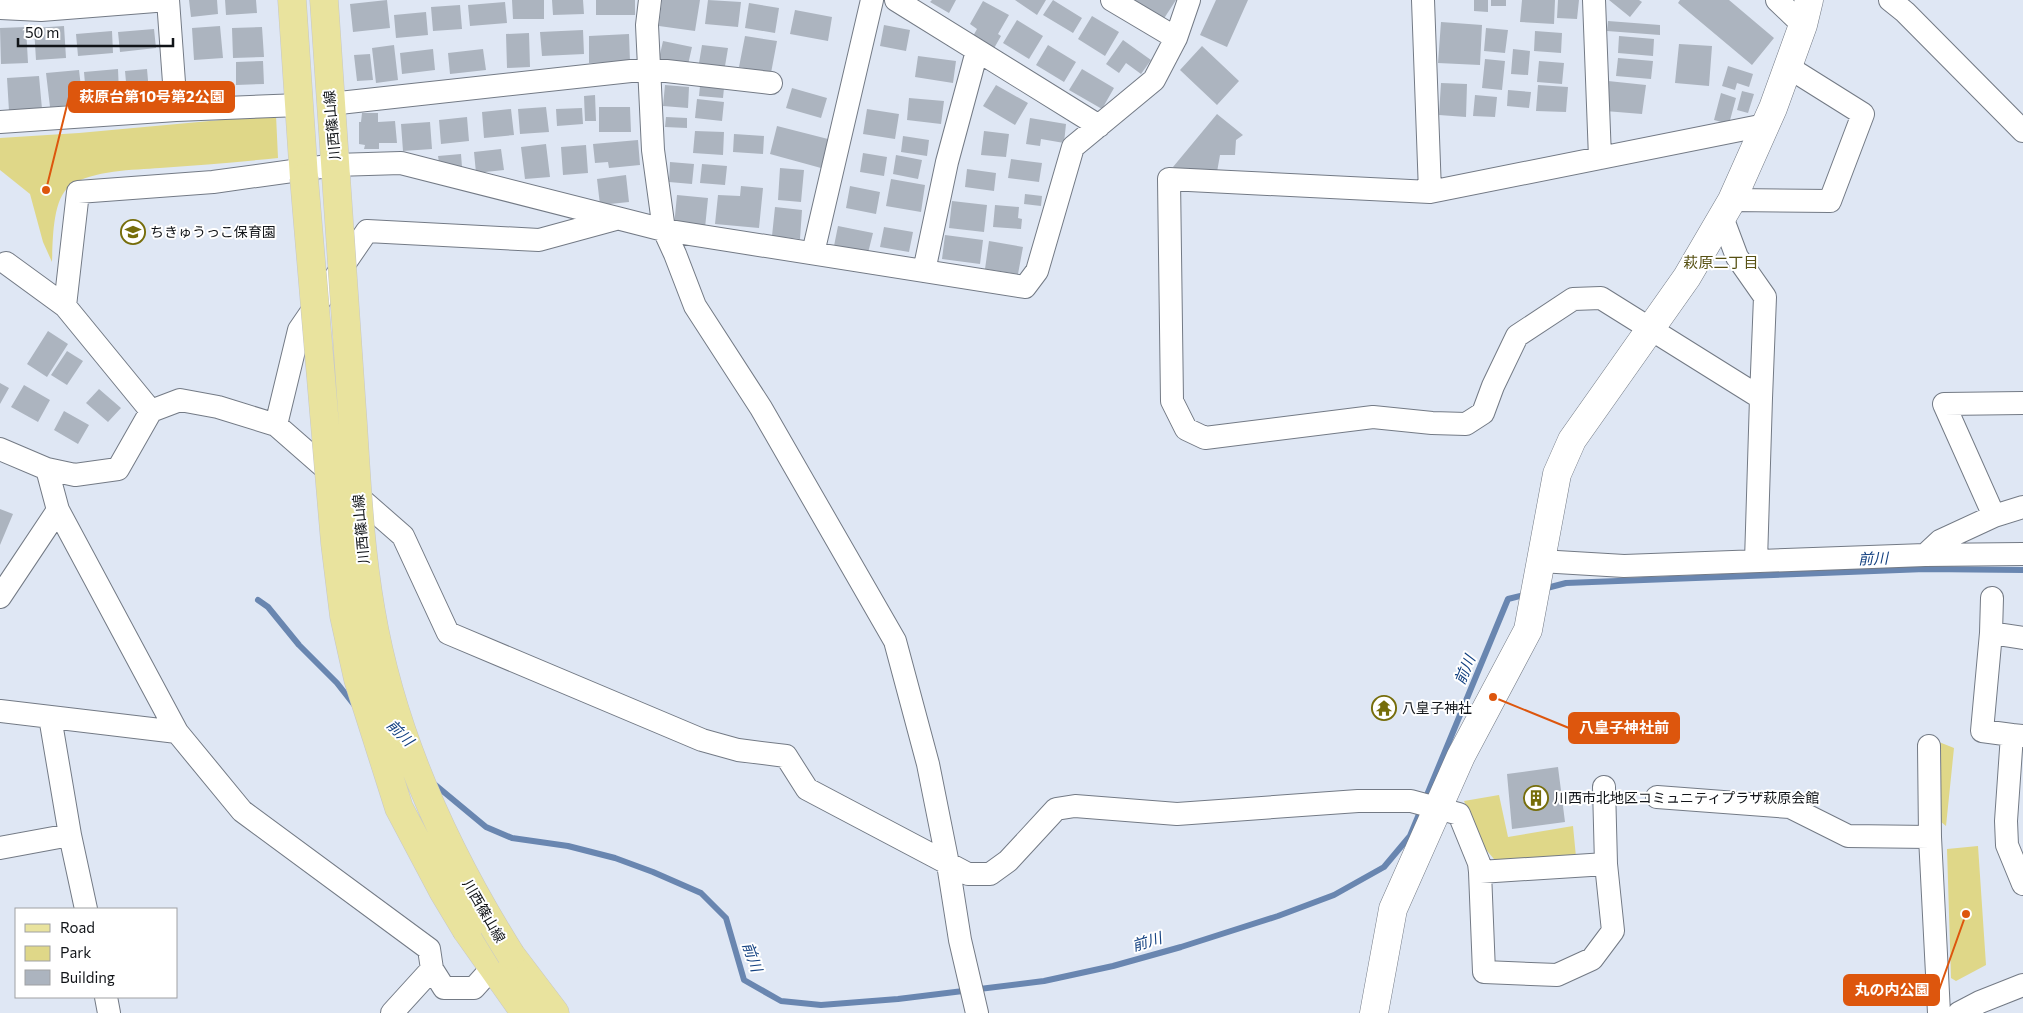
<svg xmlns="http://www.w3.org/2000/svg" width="2023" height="1013" font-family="Commissioner,'Noto Sans JP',sans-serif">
<rect width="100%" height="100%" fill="#dfe7f4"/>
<path fill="#dfd788" d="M276,115L278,158C239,162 199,165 160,168C134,170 92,170 70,186C52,199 53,241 52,262L43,242L30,194L0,170V138L79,133Z
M1939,742L1954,748L1946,826L1935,817Z
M1499,795L1508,837L1573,826L1576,857L1499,865L1483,846L1464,801Z
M1978,846L1986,965L1956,981L1951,978L1947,849Z"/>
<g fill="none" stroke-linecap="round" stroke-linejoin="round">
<path stroke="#6986b0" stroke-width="6" d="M1543,589L1566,583L1925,569L2023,570
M258,600L268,607L299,645L337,683L355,706
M433,783L486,827L512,838L568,846L615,858L653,872L701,893L726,918L744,980L781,1001L821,1005L898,999L1044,981L1113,966L1181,947L1278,916L1334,895L1384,867L1410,836L1508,599L1528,594"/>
</g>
<path fill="#acb4bf" d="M189,0H217L218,14L191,17Z
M225,0H256L257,13L226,15Z
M387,0L390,28L353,32L350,4Z
M512,0H544V19H513Z
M552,0H583L584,14L553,15Z
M596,0H635V15H596Z
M662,0H700L695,31L659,26Z
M708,0L741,2L738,27L705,24Z
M932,0H956L949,13L930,2Z
M1015,0H1046L1037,15Z
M1053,0L1082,18L1073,33L1043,15Z
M1131,0H1176L1163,20Z
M1216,0H1248L1227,47L1200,35Z
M1474,0H1488V12L1474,11Z
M1491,0H1506V6H1491Z
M1522,0H1555L1554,24L1520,22Z
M1558,0H1579L1577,19L1557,18Z
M1609,0H1639L1642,2L1630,17Z
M1680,0H1729L1774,38L1752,65L1678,3Z
M983,1L1009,15L998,34L1001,36L993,50L972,38L977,29L970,24Z
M505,2L507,23L470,26L468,5Z
M749,3L779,8L775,33L745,28Z
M460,5L462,29L433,31L431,7Z
M795,10L832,17L828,41L790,34Z
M426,12L428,35L396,38L394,15Z
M1092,16L1119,32L1105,56L1078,39Z
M1017,20L1043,36L1029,59L1003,43Z
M1608,21L1660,25V35L1607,31Z
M1441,22L1482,25L1480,65L1438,63Z
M884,25L910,30L906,51L880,46Z
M64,26L66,58L36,60L34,28Z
M220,26L223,58L194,60L192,28Z
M26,27L28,63L1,64L0,28Z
M262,27L264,57L233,58L232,28Z
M1486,28L1508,30L1505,53L1484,51Z
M154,29L156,48L120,52L118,32Z
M583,30L584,54L542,56L540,32Z
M112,31L113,53L78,56L76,34Z
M1535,31L1562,33L1561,53L1534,51Z
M529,33L530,67L507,68L506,34Z
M629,34L630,62L589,63V36Z
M745,36L777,41L771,73L739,67Z
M1619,36L1654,39L1653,56L1618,53Z
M1123,40L1151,60L1141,74L1126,63L1119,73L1106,64Z
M663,41L692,47L687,69L658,63Z
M1679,44L1712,46L1709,86L1675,83Z
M394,45L398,80L376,83L372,48Z
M702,45L728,48L724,72L698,69Z
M1048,45L1076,62L1064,82L1036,65Z
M1202,46L1239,81L1217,105L1180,70Z
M433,49L435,70L402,74L400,53Z
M483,49L486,70L450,74L448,53Z
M1513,49L1530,51L1528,75L1511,74Z
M370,54L373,80L357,81L354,55Z
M918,56L956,61L953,83L915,77Z
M1618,58L1653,61L1651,79L1616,76Z
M1485,59L1505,61L1502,90L1482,88Z
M263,61L264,84L236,85V62Z
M1539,61L1564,63L1562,84L1537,82Z
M1728,66L1753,74L1749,87L1737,83L1735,90L1722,86Z
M118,69L119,93L86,96L84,72Z
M147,69L150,103L128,104L125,71Z
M1082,69L1114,88L1102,109L1069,90Z
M79,70L83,104L50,107L46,73Z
M39,76L42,109L9,111L7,78Z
M1608,81L1646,85L1642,114L1605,111Z
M1441,83L1467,84L1466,117L1439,115Z
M665,85L689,87L688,108L663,106Z
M996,85L1028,103L1015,125L983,106Z
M1538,85L1568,87L1566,112L1536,111Z
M700,86L724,88L723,98L699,96Z
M792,88L827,98L821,118L786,108Z
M1508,90L1531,92L1529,108L1507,106Z
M1742,91L1754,94L1748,113L1737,110Z
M1721,93L1736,98L1729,124L1714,120Z
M595,95L596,121H585L584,96Z
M1475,95L1497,97L1495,117L1473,116Z
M909,98L944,101L941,124L907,120Z
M697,99L724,102L722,121L695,118Z
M546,107L549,132L520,134L518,109Z
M599,107H630L631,132H599Z
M582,108L583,124L557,126L556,109Z
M511,109L514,135L484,138L482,112Z
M867,109L899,114L895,139L863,134Z
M362,113H378V122L395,121L397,143H379V149H364L365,145L359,144V122H361Z
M1217,114L1243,135L1236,140L1235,155H1220L1217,172L1192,178L1173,167Z
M467,117L469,141L441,144L439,120Z
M666,117L687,118V128L665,127Z
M1030,118L1066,124L1064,143L1041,139L1040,146L1026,144Z
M430,122L432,149L403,151L401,124Z
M777,126L828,139L821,168L770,154Z
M695,131L724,132L723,155L693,153Z
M984,131L1009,134L1006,157L981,155Z
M734,134L764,136L763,154L733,152Z
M903,136L929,140L927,156L901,152Z
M638,140L640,165L609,168L608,162L595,163L593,144Z
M546,144L550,177L525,179L521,147Z
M586,145L588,173L563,175L561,147Z
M501,149L504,170L476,173L474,152Z
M863,153L887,157L884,176L860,172Z
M461,154L462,167L440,169L438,156Z
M896,155L922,160L918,179L893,174Z
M1011,159L1042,163L1039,182L1008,178Z
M670,162L694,164L692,184L669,182Z
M702,164L727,166L725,185L700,183Z
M780,168L804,170L801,202L778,200Z
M967,169L996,173L994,191L965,187Z
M626,175L629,202L600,205L597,179Z
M891,179L925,185L921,212L886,206Z
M741,186L763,188L759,228L715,224L718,195L740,196Z
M850,186L880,192L876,214L846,208Z
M1025,194L1042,196L1041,206L1024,204Z
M677,195L708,198L705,228L674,226Z
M952,201L987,205L984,232L949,228Z
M995,205L1019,207L1018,218L1022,219L1021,229L993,227Z
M775,207L802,210L800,239L772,236Z
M838,226L873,233L868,253L834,246Z
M884,227L913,232L909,252L880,247Z
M945,235L983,240L980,264L942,259Z
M989,241L1023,247L1018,274L985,269Z
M48,331L68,344L47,377L27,364Z
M67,351L83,361L67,385L51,375Z
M0,383L9,388L0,404Z
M24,385L50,400L38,422L11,407Z
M99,389L121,408L108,422L86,403Z
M64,411L89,425L78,444L54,430Z
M0,509L13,514L0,545Z
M1558,767L1565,822L1512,829L1507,774Z"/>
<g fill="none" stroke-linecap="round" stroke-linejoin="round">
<defs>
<path id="street" d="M650,0L647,25L653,150L664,230L675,254L695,306L761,408L895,641L928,764L948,864L960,940L977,1013
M896,0L1099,126
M1112,0L1176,38L1189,0
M1423,0L1430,192L1765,125
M1594,0L1600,158
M1777,0L1803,25
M1890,0L1905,12L2023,131
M0,8L41,10L168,0L176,110
M330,104L649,69L771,83
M0,122L176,110L300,105
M1430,192L1169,179L1172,401L1186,429L1205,438L1373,417L1432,423L1466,424L1483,413L1493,386L1517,336L1573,299L1601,298L1761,398L1756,561
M1732,200L1830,201L1863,114L1788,67
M1722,217L1737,257L1765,297L1761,398
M616,219L539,240L367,231L299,330L276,425L403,536L448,633L702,740L738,750L786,756L807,789L968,874H990L1008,861L1056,809L1075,806L1177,814L1358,801H1411L1459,814L1479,863L1480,872L1484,972L1557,975L1592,959L1613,931L1606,864L1480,872
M813,253L872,0
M6,263L65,306
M924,271L947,162L977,51
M151,411L180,400L218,407L276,425
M0,449L47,469L75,475L118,469L151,411L65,306L78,192L213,182L335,165L401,163L664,230L1025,287L1037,271L1073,147L1154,80L1176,38
M47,469L58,510L177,732
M1994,516L1944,404L2023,403
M1925,555L1940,541L1994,516L2023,507
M1540,561L1624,566L1925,555L2023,554
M0,597L58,510
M1992,598L1991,633L1982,731L2012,735
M1991,633L2023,638
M0,711L177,732L242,811L429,949L432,969L444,988H474L492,968L506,958
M50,717L70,835L86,909
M2023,736L2012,735L2006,821L2007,845L2023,884
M1929,746L1930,837
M1604,787L1606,864
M1657,797L1790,807L1848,836L1930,837L1939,1013
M0,848L70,835
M106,997L109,1013
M392,1013L432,969
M1959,1013L1980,1002L2023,985"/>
<path id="secondary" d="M1374,1013L1393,909L1461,756L1528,630L1557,474L1572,440L1687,277L1732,200L1773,108L1803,25L1809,0"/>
<path id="primary" d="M292,0L304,178
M324,0L336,177
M467,931L525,1013
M511,955L555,1013"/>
</defs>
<use href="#street" stroke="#737a85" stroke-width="24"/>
<use href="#secondary" stroke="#737a85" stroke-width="29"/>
<use href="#primary" stroke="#c6c7c8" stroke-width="29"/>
<use href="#street" stroke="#fff" stroke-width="22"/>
<use href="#secondary" stroke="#fff" stroke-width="28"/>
<use href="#primary" stroke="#e9e39e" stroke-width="28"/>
<defs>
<path id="primary-bridge" d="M336,177C342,260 347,342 353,424C357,487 360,549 371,611C392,734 445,850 511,955
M304,178L335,543L344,616L358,679L399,808L443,891L467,931"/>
</defs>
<use href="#primary-bridge" stroke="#c6c7c8" stroke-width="29" stroke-linecap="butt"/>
<use href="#primary-bridge" stroke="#e9e39e" stroke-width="28"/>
</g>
<defs>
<symbol id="school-ring" viewBox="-11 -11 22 22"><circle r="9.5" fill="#fff" stroke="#766d0a" stroke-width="1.5"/><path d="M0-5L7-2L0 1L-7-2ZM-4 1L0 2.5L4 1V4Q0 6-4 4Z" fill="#766d0a"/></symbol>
<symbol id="temple-ring" viewBox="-11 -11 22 22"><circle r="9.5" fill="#fff" stroke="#766d0a" stroke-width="1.5"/><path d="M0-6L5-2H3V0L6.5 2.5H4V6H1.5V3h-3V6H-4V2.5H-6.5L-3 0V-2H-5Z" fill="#766d0a"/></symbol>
<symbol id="building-ring" viewBox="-11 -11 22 22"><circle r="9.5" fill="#fff" stroke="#766d0a" stroke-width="1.5"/><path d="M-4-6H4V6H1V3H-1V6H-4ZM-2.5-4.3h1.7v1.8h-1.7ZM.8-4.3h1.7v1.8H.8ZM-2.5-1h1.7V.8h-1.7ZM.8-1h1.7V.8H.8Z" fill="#766d0a"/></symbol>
</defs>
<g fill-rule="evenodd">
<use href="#school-ring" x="119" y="218" width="28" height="28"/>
<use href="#temple-ring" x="1370" y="694" width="28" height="28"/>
<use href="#building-ring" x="1522" y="784" width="28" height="28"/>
</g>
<g text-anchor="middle" stroke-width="4" stroke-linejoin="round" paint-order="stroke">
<g font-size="14" fill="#111418" stroke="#fff">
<text transform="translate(332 125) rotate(-95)" y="5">川西篠山線</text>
<text transform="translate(361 529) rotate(-95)" y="5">川西篠山線</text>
<text transform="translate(484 911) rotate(60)" y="5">川西篠山線</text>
</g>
<g font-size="14" fill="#111418" stroke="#fff" text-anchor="start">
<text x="150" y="237">ちきゅうっこ保育園</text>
<text x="1402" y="713">八皇子神社</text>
<text x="1554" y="803">川西市北地区コミュニティプラザ萩原会館</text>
</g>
<g font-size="15" fill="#575113" stroke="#fff">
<text x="1721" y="268">萩原二丁目</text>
</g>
<g font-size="15" font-style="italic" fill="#134181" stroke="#fff">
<text transform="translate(1873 559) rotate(-2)" y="5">前川</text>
<text transform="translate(1465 670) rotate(-67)" y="5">前川</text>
<text transform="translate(400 733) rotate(45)" y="5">前川</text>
<text transform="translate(1147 942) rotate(-17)" y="5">前川</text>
<text transform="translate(752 957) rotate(70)" y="5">前川</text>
</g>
</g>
<path fill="none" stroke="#dd560d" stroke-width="2" d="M46 190L69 97M1493 697L1569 728M1966 914L1939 990"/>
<g fill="#dd560d" stroke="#fff" stroke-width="2">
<circle cx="46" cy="190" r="5"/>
<circle cx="1493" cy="697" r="5"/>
<circle cx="1966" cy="914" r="5"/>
</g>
<g fill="#dd560d" stroke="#dd560d" stroke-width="2">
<rect x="69" y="82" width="165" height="30" rx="5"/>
<rect x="1569" y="713" width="110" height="30" rx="5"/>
<rect x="1844" y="975" width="95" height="30" rx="5"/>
</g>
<g font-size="15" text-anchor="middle" font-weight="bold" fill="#fff">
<text x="152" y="102">萩原台第10号第2公園</text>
<text x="1624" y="733">八皇子神社前</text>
<text x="1892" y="995">丸の内公園</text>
</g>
<rect x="15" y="908" width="162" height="90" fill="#ffffff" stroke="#a0a1a3"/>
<rect x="25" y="924" width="25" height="8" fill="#e9e39e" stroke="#a0a1a3"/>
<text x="60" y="933" font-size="15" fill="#111418">Road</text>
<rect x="25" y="946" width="25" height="15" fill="#dfd788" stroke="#a0a1a3"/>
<text x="60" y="958" font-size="15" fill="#111418">Park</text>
<rect x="25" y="970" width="25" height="15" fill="#acb4bf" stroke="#a0a1a3"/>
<text x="60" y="983" font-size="15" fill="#111418">Building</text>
<path d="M18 38v8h155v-8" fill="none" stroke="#111418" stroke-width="2.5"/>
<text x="25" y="38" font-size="15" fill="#111418" stroke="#ffffff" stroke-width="4" paint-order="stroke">50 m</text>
</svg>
